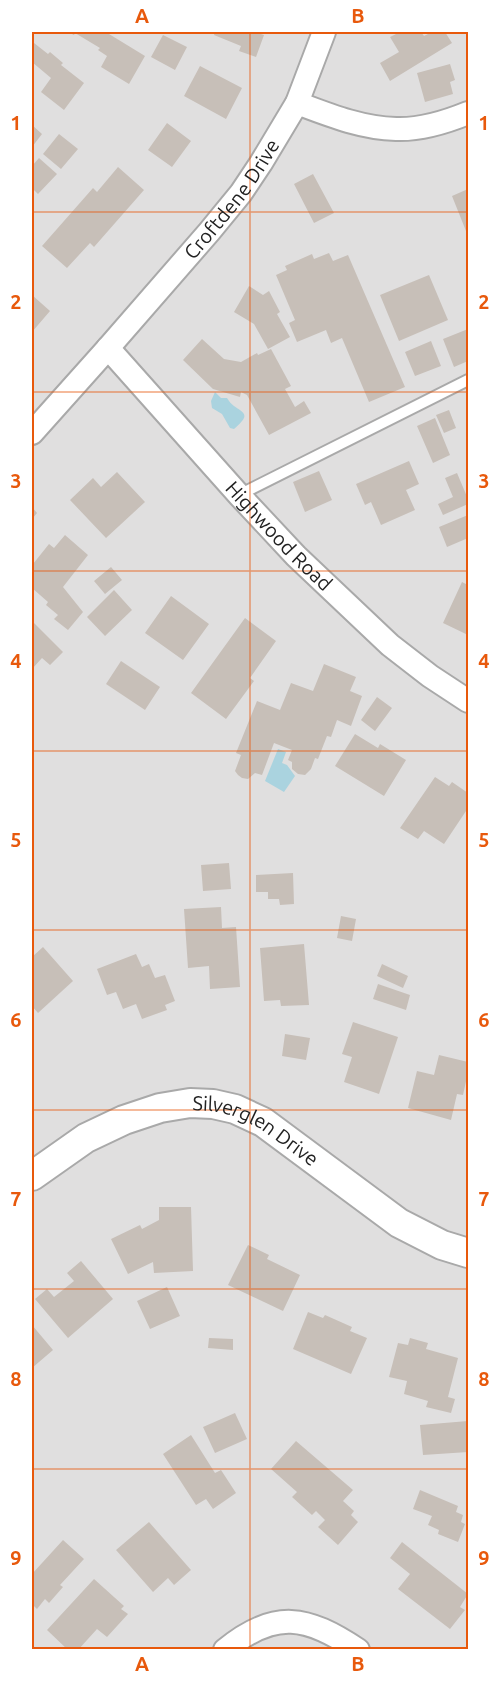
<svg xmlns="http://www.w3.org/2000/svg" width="500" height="1681" font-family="Ubuntu,sans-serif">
<rect width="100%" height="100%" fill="#f2efe9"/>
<path fill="#e0dfdf" d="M32,32H468V1649L32,1650Z"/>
<path fill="#aad3df" d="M215,392L221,398H227C229,401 231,404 234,406C239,410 249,413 242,421C240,424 237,426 234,429L230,428L222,414L212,408L211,401Z
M278,749L286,752L282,763L287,765L295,776L284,792L265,781Z"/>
<path fill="#c7bfb8" d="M68,32H110L109,34L145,56L129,84L101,67L107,56L98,50L100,48L75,33L74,35Z
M215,32H254L264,35L256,57L239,51L241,46L214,35Z
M400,32H421L424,36L432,32H445L452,43L390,81L380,63L399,52L390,37Z
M163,35L187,47L175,70L151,57Z
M34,43L48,54L50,52L63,63L61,65L84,83L64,110L41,92L51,78L32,62V46Z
M450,64L455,80L450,82L453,94L425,102L417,73Z
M200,66L242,88L226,119L184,96Z
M167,123L191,141L172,167L148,150Z
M32,125L42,134L32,147Z
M59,134L78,149L61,169L43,154Z
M39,158L57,174L38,194L32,188V166Z
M118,167L144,190L94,247L90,243L67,268L42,246L93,188L97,192Z
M313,174L334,213L314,223L294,184Z
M468,189V236L452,196Z
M329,253L333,261L348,255L405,387L369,402L342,338L331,343L326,330L297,342L289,323L295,320L276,275L287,270L285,266L312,254L314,259Z
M429,275L448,320L399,341L380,295Z
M249,286L263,295L269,291L280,312L277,314L290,337L268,349L254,324L234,312Z
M32,295L50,311L32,332Z
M468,329V361L454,367L443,339Z
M202,339L224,359L241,362L257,353L258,355L271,349L291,386L285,389L295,407L304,401L311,413L269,435L247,395L241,392L240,397L213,389L183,360Z
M431,341L441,366L415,376L405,352Z
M449,410L456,428L444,433L436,415Z
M435,418L450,455L433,463L417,426Z
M409,461L419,484L406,490L415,510L381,525L371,502L365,505L356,484Z
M319,471L332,500L305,512L293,482Z
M117,472L145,502L106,538L70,500L93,478L101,487Z
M457,473L468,499V504L443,515L438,504L453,497L445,478Z
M32,507L37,513L32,519Z
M468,515V538L447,547L439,527Z
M65,535L88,555L63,587L83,612L68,630L54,619L58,615L46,605L48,602L32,588V563L33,564L49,544L54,548Z
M111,567L122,580L105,594L94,581Z
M462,582L468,585V635L443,623Z
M114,590L132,610L105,636L87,617Z
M171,596L209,624L183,660L145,633Z
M245,618L276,641L250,678L254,681L226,719L191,693Z
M32,621L63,652L50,665L42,658L32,669Z
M121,661L160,687L145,710L106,684Z
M324,664L356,677L350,691L362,696L351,726L337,720L331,737L327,736L318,759L315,758L311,769L305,775L298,774L292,769V762L288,760L292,750L274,743L262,775L255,773L248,779L242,778L238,775L235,771L241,755L236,753L257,701L280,710L291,683L313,691Z
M377,697L392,708L375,731L361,720Z
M355,734L378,748L380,744L406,760L384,796L335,766Z
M435,777L449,786L452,782L468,793V808L444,844L424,831L418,839L400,828Z
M229,863L231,889L203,891L201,865Z
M293,873L294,904L280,905L279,899H268V892H256V875Z
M221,907L222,928L236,927L240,987L210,989L209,966L188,968L184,909Z
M341,916L356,919L352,941L337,938Z
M304,944L309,1005L281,1006L280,1000L264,1001L260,948Z
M43,947L73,981L38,1013L32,1006V957Z
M136,954L142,967L149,964L155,978L165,975L175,1001L165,1005L167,1010L142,1019L136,1004L123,1009L116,992L107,995L97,969Z
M382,964L408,976L403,988L377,976Z
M378,984L410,995L406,1010L373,999Z
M353,1022L398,1037L379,1094L344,1082L352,1057L342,1054Z
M285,1034L310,1038L306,1060L282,1056Z
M439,1055L468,1062V1072L463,1095L457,1094L451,1120L408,1108L417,1071L434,1075Z
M159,1207H191L193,1271L154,1273L153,1262L128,1274L111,1239L140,1225L142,1229L159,1220Z
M248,1245L269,1255L267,1259L300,1275L283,1311L228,1285Z
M81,1261L113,1299L68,1338L35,1299L47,1289L54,1297L74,1281L67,1273Z
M167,1287L180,1316L150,1329L137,1301Z
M308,1312L323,1318L325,1315L352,1327L350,1331L367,1338L351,1374L293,1349Z
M32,1325L53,1350L32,1368Z
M209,1338L233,1339V1350L208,1348Z
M410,1338L428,1343L426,1349L458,1358L448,1397L455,1399L451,1413L426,1407L428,1401L404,1394L407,1381L389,1377L398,1343L408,1345Z
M235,1413L247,1439L215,1453L203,1427Z
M468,1421V1452L423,1455L420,1425Z
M191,1435L215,1473L221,1470L236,1493L213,1509L206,1499L196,1505L163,1454Z
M296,1441L353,1490L343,1501L354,1511L351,1515L358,1522L338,1545L318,1527L325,1520L316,1511L312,1515L292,1497L297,1492L271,1469Z
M420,1490L458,1506L456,1512L463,1515L461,1522L465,1524L458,1542L438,1534L439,1530L428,1525L432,1516L413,1509Z
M149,1522L191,1570L174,1585L168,1578L153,1592L116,1550Z
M63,1540L84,1559L60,1585L63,1587L49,1603L45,1599L37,1609L32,1604V1574Z
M402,1542L468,1594L460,1607L465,1610L450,1629L398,1589L410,1574L390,1558Z
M94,1579L124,1606L121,1609L128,1614L107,1637L97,1629L78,1650H68L47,1630Z"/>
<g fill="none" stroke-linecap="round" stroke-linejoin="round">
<defs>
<path id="service" d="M239,495L468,380"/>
<g id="minor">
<path d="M297,103C329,115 361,128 396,129C420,130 446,122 468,113"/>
<path id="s1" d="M108,348L239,495L296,556L390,645L430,676L468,701"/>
<path id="s2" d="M32,433L108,348L209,232L241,193L261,163L297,103L324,32"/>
<path d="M225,1650C275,1609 307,1616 358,1650"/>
</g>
<g id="tertiary">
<path id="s3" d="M32,1176L86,1138L124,1120L160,1108L190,1103L213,1104L235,1109L263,1122L399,1223L442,1245L468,1253"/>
</g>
</defs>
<use href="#service" stroke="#a9a9a9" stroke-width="14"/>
<use href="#minor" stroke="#a9a9a9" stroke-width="26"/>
<use href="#tertiary" stroke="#a9a9a9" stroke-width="32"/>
<use href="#service" stroke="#fff" stroke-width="10"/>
<use href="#minor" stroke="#fff" stroke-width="22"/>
<use href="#tertiary" stroke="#fff" stroke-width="28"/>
</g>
<path fill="none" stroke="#e8590c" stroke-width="1.5" stroke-opacity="0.55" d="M250,32V1650M32,212H468M32,392H468M32,571H468M32,751H468M32,930H468M32,1110H468M32,1289H468M32,1469H468"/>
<g text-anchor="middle" stroke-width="4.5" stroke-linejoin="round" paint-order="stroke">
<g font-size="20" fill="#222" stroke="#fff">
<text dy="7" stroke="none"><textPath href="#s2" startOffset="308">Croftdene Drive</textPath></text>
<text dy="7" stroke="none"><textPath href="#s1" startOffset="254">Highwood Road</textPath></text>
<text dy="7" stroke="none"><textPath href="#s3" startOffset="249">Silverglen Drive</textPath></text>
</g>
</g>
<rect width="500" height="1681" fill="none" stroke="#ffffff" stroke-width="66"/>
<rect x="33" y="33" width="434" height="1615" fill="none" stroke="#e8590c" stroke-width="2"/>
<g font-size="20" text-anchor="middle" font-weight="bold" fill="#e8590c">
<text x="142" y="23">A</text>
<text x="358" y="23">B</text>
<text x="16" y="130">1</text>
<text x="484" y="130">1</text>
<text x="16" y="309">2</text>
<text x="484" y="309">2</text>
<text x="16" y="488">3</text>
<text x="484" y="488">3</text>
<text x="16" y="668">4</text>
<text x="484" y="668">4</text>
<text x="16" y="847">5</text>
<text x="484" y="847">5</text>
<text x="16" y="1027">6</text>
<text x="484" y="1027">6</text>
<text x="16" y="1206">7</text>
<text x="484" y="1206">7</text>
<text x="16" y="1386">8</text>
<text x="484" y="1386">8</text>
<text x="16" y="1565">9</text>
<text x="484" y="1565">9</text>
<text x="142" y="1671">A</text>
<text x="358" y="1671">B</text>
</g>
</svg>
